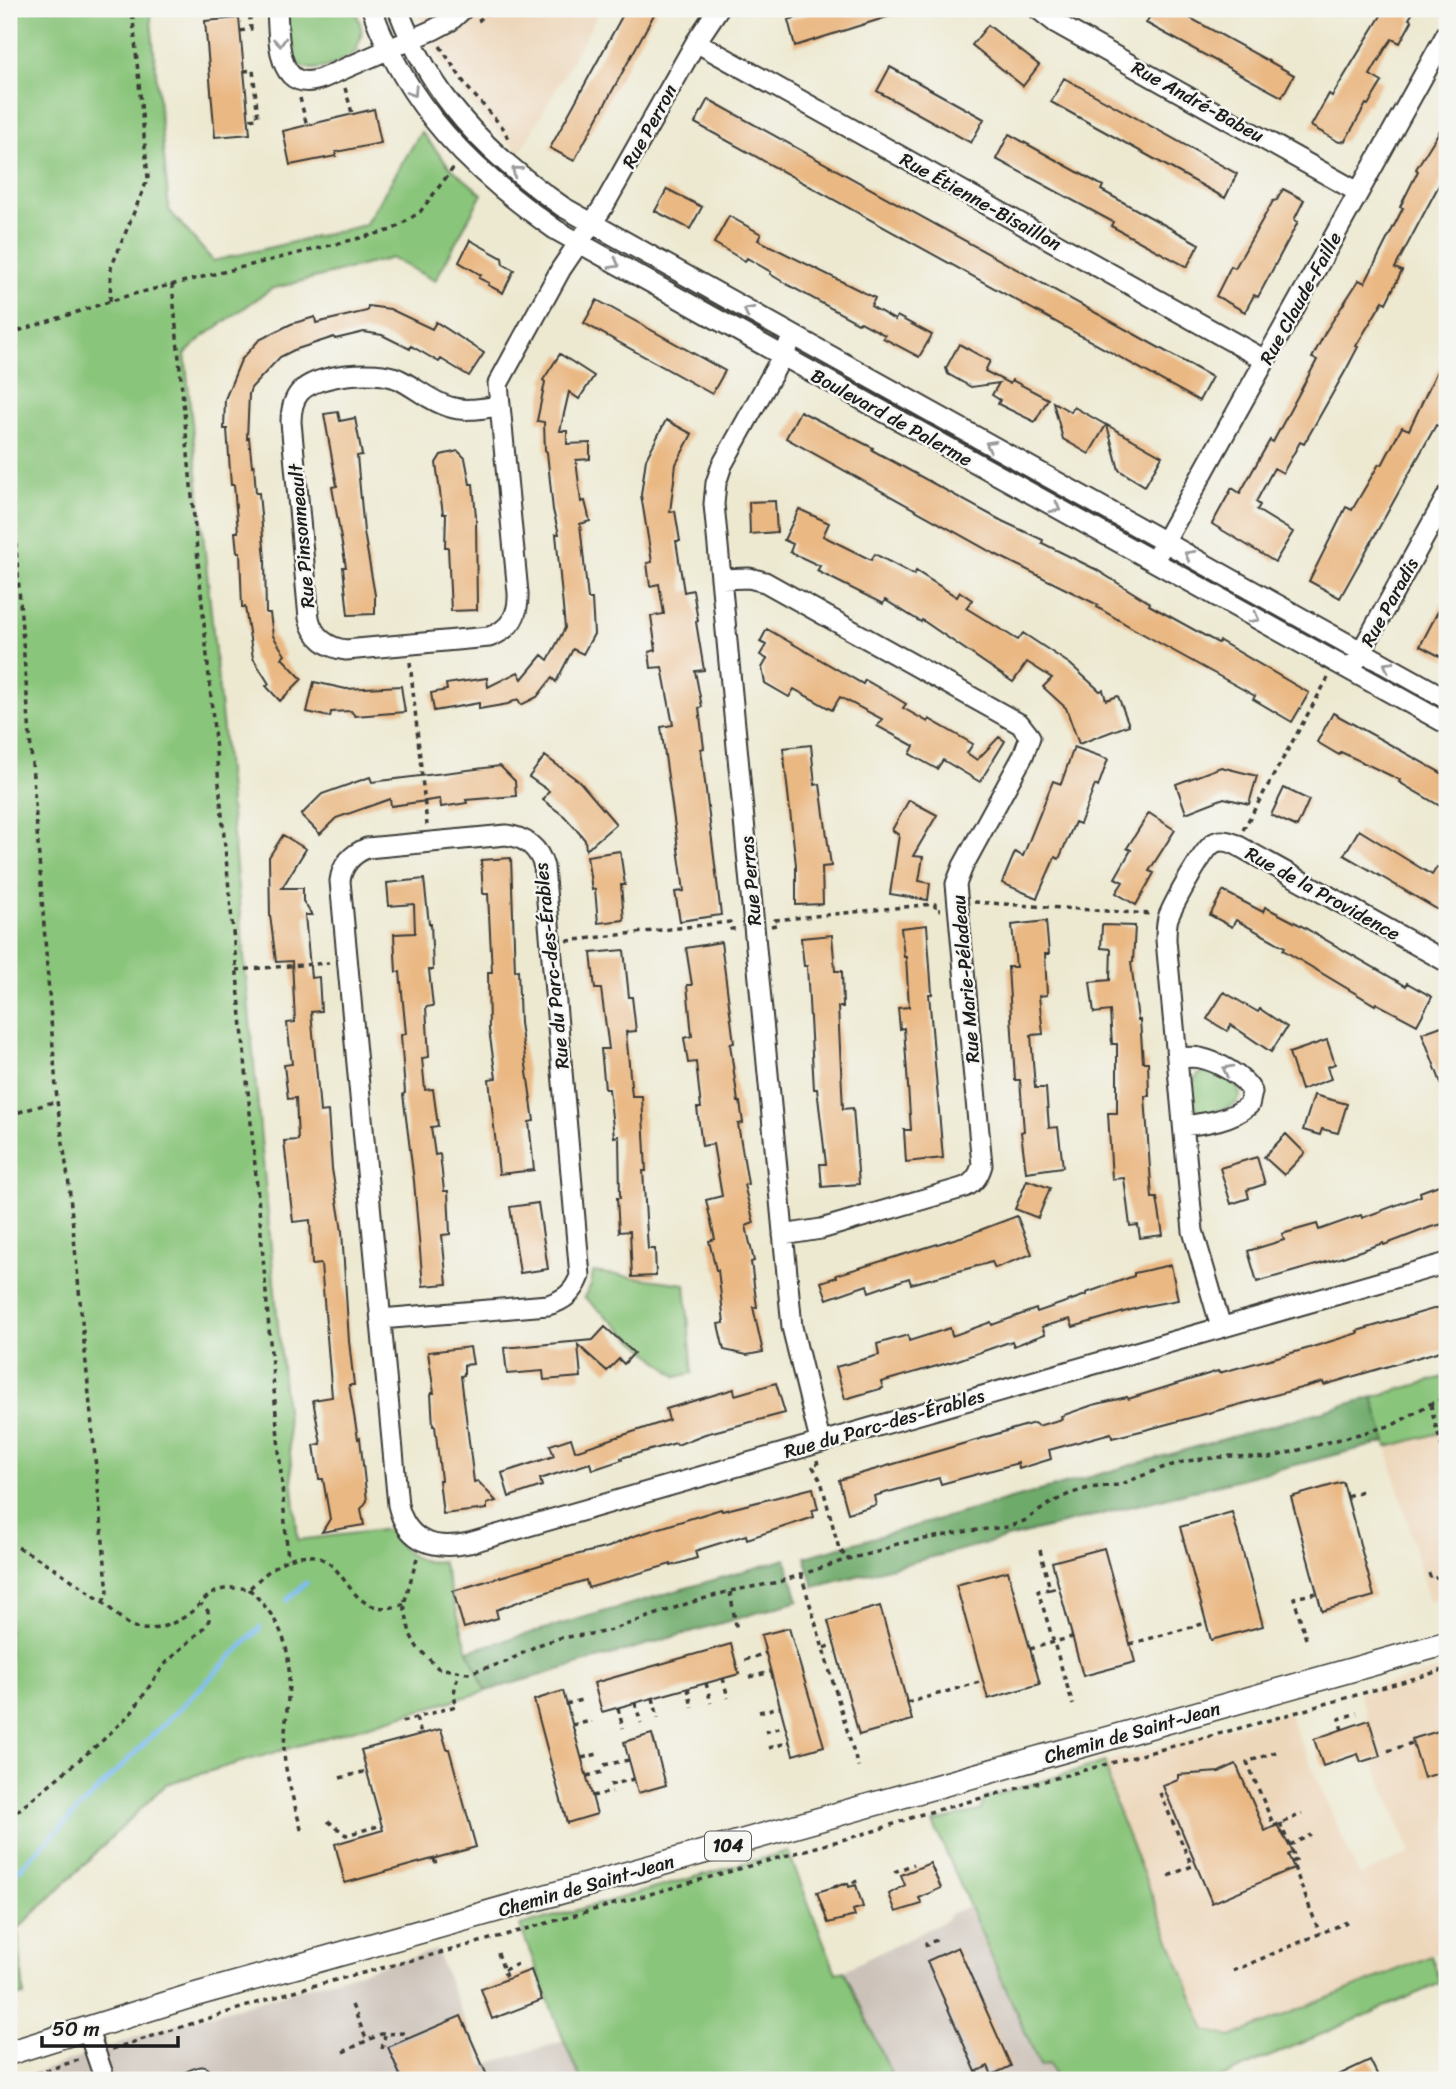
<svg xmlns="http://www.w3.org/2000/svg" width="1456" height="2089" font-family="Sriracha,sans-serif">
<rect width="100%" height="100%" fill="#f6f6f2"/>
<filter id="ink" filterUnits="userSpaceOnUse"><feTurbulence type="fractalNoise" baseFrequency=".0143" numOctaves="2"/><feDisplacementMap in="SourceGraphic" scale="14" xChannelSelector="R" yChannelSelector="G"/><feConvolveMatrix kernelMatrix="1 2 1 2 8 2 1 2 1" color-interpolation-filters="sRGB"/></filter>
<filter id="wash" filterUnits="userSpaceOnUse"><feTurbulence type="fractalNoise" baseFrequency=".00686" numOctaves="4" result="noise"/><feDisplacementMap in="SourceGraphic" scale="28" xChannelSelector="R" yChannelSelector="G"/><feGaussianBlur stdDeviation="1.57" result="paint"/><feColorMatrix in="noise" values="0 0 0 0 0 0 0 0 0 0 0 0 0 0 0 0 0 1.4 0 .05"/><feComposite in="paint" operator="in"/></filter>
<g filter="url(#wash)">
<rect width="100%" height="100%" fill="#ede9d1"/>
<path fill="#edd7bb" d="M416,9H601L520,153L482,118L460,89L436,54Z
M1447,1431V1597L1429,1602L1387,1447Z
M1441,1669L1447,1690V1949L1231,2037L1206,2030L1116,1806L1105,1762L1288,1712L1357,1871L1361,1875L1411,1853L1372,1759L1380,1755L1359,1692Z"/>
<path fill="#ccc2b9" d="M969,1906L1039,2065L1049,2064L1057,2080H894L844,1970L945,1921L952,1913Z
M436,1950L483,2065L564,2041L581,2080H15L150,2032Z"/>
<path fill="#89c57a" stroke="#52704b" stroke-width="2" d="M9,9H150L169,210L213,261L365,225L421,132L449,166L482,194L435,281L392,258L271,289L203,337L185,354L226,760L298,1540L390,1529C398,1551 418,1565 442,1561L468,1651L486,1691L166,1784L18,1929L24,1996L9,1994Z
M286,9H355C360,22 366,35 356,47L358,50C343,62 307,81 293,58C285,46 288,23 286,9Z
M1207,1071C1226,1074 1260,1098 1224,1109C1218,1110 1210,1114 1203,1112C1186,1107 1187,1074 1207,1071Z
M593,1272L685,1284L693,1373L677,1377L584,1297L591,1285Z
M1447,1376V1431L1387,1447L1373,1397Z
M1105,1762L1116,1806L1206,2030L1231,2037L1431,1956L1441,1983L1215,2080H1057L1049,2064L1040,2066L933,1823L981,1810L985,1798Z
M788,1851L836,1973L844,1970L894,2080H581L564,2041L520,1926Z"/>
<path fill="#6eaa6a" stroke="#456343" stroke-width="2" d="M1373,1397L1386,1442L814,1587L805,1557Z
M786,1559L798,1601L486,1691L468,1651Z"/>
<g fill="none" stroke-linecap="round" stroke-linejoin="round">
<path stroke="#7ebcf1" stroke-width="5" d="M287,1600L306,1583
M9,1879L260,1628"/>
</g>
<g id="blocks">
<path fill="#eab883" d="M626,9H657L574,161L550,148Z
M824,9H902L903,12L795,46L788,20Z
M1154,9H1174L1294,75L1282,97L1146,23Z
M1385,9H1415L1409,19L1412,21L1400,43L1392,39L1385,49L1370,75L1382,82L1368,105L1366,104L1345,141L1339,142L1311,126L1329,94L1332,96Z
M239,18L250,134L215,137L205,21Z
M988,25L1039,65L1023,86L972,45Z
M890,67L984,119L971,143L877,91Z
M1064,78L1237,174L1225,198L1051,102Z
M708,99L1212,377L1199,401L695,123Z
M374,109L381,143L336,152V156L290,165L283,131Z
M1447,119V170L1395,268L1402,271L1386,303L1383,301L1356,346L1358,347L1347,368L1304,444L1300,442L1283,473L1274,468L1256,502L1260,505L1257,510L1293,532L1275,562L1212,524L1232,488L1240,493L1270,440L1273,442L1317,360L1312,358L1326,331L1359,280L1365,283L1403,208L1400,207L1418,171L1416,169Z
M1009,134L1103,186L1101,190L1199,244L1187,267L1111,226L1113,222L996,159Z
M667,189L702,207L690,229L655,211Z
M1283,189L1304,200L1294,220L1298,222L1258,297L1254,295L1245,312L1216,296L1231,266L1235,268L1273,201L1277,200Z
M729,216L761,234L758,240L875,298L871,306L895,320L897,316L932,335L919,357L883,338L885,335L861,322L858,323L788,285L770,274L771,272L747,258L745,261L714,243Z
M470,240L502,258L503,264L514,270L503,293L488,285L489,283L479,278L481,275L459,262Z
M597,300L725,371L712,394L584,323Z
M368,306L390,309L432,329L436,322L484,353L469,376L441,359L439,362L411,346L410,349L382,335L364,332L335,339L334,337L294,350L280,357L251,388L249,394L247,439L249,438L252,466L254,465L256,493H259L265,559L266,613H270L273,636L285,655L282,658L302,679L280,701L266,686L269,684L253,658L245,607H242L240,552H237L235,532H238L234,485H231L227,429H224L225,399L241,360L259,340L291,324L315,317L316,323L367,311Z
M959,344L990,361L985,371L1010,384L1012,380L1048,399L1035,422L998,404L1000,400L992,395L999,383L971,387L948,374L946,368Z
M1447,350V418L1442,428L1436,425L1340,598L1309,581L1346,507L1352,510L1379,464L1382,465L1402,427L1409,430Z
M560,354L594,376L579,399L569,392L560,431H567V444L590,443V459L576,460L581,502L585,501L590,521L580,524L588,599H592L594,634L583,654L573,649L556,682L552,678L537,697L521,705L518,699L508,704L479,709V703L434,711L431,693L447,690L446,684L487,678L488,687L518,672L522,679L542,655L548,660L565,628L556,534H559L553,510L547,452L545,450L544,422L537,421L545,382L543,380Z
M1053,402L1071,412L1074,407L1106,425L1089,454L1063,439Z
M800,411L873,448L872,450L1002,521L1043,540L1042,543L1095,569L1150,603L1149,605L1218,643L1220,641L1309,693L1292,722L1253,699L1255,696L1134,629L1097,607L1098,605L991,552L786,438Z
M338,412L340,421L355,418L362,455L357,456L364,532L375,595V614L348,615L343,567H346L332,487L337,486L324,414Z
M666,420L692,434L676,464L670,512L675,511L680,541H676L684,592L693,590L698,621L696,622L704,670L695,671L702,707L699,708L704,748L701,749L721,915L680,921L675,892L684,891L661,727L673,725L662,667L651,668L649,652L656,650L651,616L664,614L659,584L650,586L647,563L652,562L641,495L646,459Z
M1107,425L1162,456L1145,486L1119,470Z
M458,451L465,458L470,484H473L476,517L477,610L451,611L448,547H445L446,514H443L436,463L441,455Z
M775,501L777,532L750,534L749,502Z
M799,509L829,523L823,536L871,560L875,554L914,575L916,571L957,597L960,592L972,600L966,608L1018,640L1023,633L1070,664L1100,691L1103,690L1106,700L1118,696L1129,725L1079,744L1066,708L1043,687L1052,678L1027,662L1013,682L922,620L921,622L885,600L883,604L817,571L820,566L790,552L793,544L784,540Z
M1447,594V660L1420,646Z
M767,629L863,684L865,680L888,693L906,704L903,708L928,722L929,719L973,744L967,753L977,760L999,737L1005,741L980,782L943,760L937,769L910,754L914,746L877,726L882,719L840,697L832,710L794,689L789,697L765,683L762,668L767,659L760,655L766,645L760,642Z
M314,682L346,689L401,686L405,712L355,716L351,711L331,712L330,717L307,712Z
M1333,713L1447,776V810L1399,782L1400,780L1341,752L1339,755L1317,742Z
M811,745L815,785L820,784L831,866L822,867L823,904L796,905V865L783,748Z
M1074,747L1108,759L1098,787L1095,785L1080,824L1075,822L1059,859L1055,857L1037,898L1002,883L1015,852L1023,856L1053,781L1061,784Z
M545,756L580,782L616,824L586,850L585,840L575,828L564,816L543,800L549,791L529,777Z
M500,766L515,781L516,796L466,800L467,803L441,807L440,799L391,806L390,799L336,818L320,834L301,815L322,794L370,777L372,782Z
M1221,767L1257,776L1249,804L1224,798L1186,813L1176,784Z
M1284,788L1309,800L1297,827L1271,815Z
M909,800L937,815L913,856L923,857L919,881L930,883L928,900L890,894L899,835L892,830Z
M1149,813L1175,830L1149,871L1154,873L1136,905L1116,893L1123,882L1115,878L1131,850L1127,848Z
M1359,830L1432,875L1437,867L1447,872V903L1442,912L1344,855Z
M283,835L306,849L282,888H303V901L312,915H305L311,978L319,977L321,1011L311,1012L317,1076L320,1112L328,1111L332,1169L342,1231L349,1341L354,1385H349L358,1439L360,1438L367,1501L361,1509L364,1525L322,1532L330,1519L323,1479H319L314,1445L321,1444L313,1400L332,1397L321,1264L312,1265L310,1220L293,1222L284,1141L298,1140L296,1098L288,1099L284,1065L292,1064L287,1023L295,1022L292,961L276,962L270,915L269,857Z
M620,851L625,885H621L624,920L598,923L595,889L592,890L587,856Z
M511,858L515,971L518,970L520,1023L534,1121L529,1122L534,1170L499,1174L489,1079L496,1078L489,1030L488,972H492L488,894H483L481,860Z
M424,879L429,924H431L433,970H429L433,1006L426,1007L429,1057L422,1058L425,1090L433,1089L438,1126L431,1127L435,1155L440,1154L444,1191H448L450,1234L442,1235L447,1284L423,1286L414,1181L403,1094L405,1093L401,1035L406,1034L400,972H396L394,934L415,933L414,904L389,906L387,883Z
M1223,891L1263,912L1265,907L1298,924L1406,986L1407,983L1432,997L1417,1025L1376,1003L1375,1005L1283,950L1285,947L1236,920L1232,927L1210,915Z
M1046,921L1049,954H1045L1047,995L1039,996L1043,1034L1031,1035L1035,1088H1046L1049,1128L1058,1127L1063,1167L1026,1172L1021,1132L1024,1131L1020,1080H1015L1008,967H1016L1012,925Z
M927,925L932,994H929L943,1158L906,1162L904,1130H911L904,1028L900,1029L898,1008L909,1007L906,957H904L901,928Z
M1102,925L1135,926L1133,962H1131L1138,1020H1140L1143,1062H1148L1149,1096H1145L1152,1198H1157L1163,1235L1140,1238L1138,1225L1130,1226L1124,1178L1112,1179L1108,1113H1117V1044H1112L1110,1011L1094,1013L1090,982L1110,980L1111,949L1101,948Z
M832,935L835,971H842L843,1007H838L843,1109L853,1108L859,1184L822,1187L820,1164H826L817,1089H814L807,966H804L801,938Z
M721,942L734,1043L730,1044L738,1102H740L743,1123L738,1124L748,1184L744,1185L754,1223L746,1226L754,1261L751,1262L757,1307H753L763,1352L747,1355L724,1350L718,1324L724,1323L718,1270H716L709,1241L715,1239L706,1200L722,1196L713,1144L702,1146L697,1108H701L696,1062L688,1063L684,1038L692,1036L687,985H692L686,948Z
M624,950L629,997H632L636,1031L626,1032L632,1096H642L646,1171H643L648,1249H655L656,1276L632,1277L630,1231L619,1232L617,1198H620L619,1136L614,1137L609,1089H605L601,1049H609L601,989H595L591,953Z
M1224,992L1258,1012L1260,1009L1287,1027L1271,1052L1231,1025L1227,1031L1207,1019Z
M1447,1024V1096H1446L1422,1033Z
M1327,1040L1335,1064L1327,1067L1331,1079L1301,1090L1289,1053Z
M1314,1095L1347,1104L1338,1133L1322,1129L1320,1135L1303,1130Z
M1286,1134L1305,1153L1284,1175L1264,1157Z
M1257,1157L1265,1184L1247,1190L1249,1198L1231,1204L1220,1168Z
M1027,1180L1050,1188L1038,1218L1015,1209Z
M1447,1182V1223L1431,1227L1384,1245L1383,1243L1337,1259L1257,1282L1248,1251L1284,1240L1282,1234L1317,1224L1319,1230L1361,1215L1362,1218L1421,1196L1420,1192Z
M538,1203L548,1269L520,1273L510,1207Z
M1017,1216L1032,1254L995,1268L992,1262L911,1284L909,1278L869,1292L867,1285L827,1299L821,1282L837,1277L836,1275L967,1235Z
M1171,1265L1178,1300L1141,1307L1073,1327L1070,1319L1042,1327L1045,1334L1014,1346L1012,1341L958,1360L881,1382L883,1388L845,1399L836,1367L879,1355L877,1344L908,1335L909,1341L950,1328L952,1336L991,1322L992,1325L1036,1309L1037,1312L1086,1295V1293L1134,1276V1273Z
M1447,1305V1349L1324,1385L1323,1382L1149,1429L1112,1438L1111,1433L1049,1450L1051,1459L1019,1469L1018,1463L941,1484L939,1478L874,1496L876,1505L848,1513L839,1480L1034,1423L1038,1426L1062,1419L1061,1416L1093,1405L1127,1397L1128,1399L1218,1371L1219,1373L1306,1349L1358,1333L1357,1331Z
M605,1327L634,1353L624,1364L619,1359L607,1371L578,1345L581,1377L544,1380L543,1371L507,1374L504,1348L593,1340Z
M470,1347L473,1364L464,1365V1375L461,1376L474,1482L478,1481L496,1501L487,1504V1509L443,1514L439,1480H441L435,1426H433L431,1393H434L428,1352Z
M776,1383L785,1413L705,1434L677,1445L676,1443L621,1458L622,1460L592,1470L590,1463L540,1479L542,1486L509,1497L502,1473L554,1456L550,1445L571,1438L575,1451L669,1420L666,1409L734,1389L735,1395Z
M1343,1482L1374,1596L1322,1611L1291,1497Z
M813,1488L818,1509L812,1510L814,1517L747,1539L746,1535L695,1551L697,1558L671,1566V1564L588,1588L586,1580L534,1596L496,1610L498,1618L464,1628L453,1591L567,1557L609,1547L631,1537L721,1509L722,1511Z
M1232,1512L1263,1626L1211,1640L1180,1527Z
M1104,1548L1135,1662L1083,1676L1052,1562Z
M1008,1571L1040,1684L988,1699L956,1585Z
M880,1606L912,1720L859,1735L828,1621Z
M789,1628L824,1746L793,1755L761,1635Z
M731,1644L739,1674L602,1712L594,1683Z
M563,1691L597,1814L567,1823L534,1700Z
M1369,1720L1380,1756L1361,1762L1358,1754L1323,1766L1314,1739Z
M441,1729L447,1749H449L476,1847L345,1883L335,1844L383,1830L361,1750Z
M1442,1730L1447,1746V1770L1424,1778L1412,1739Z
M652,1734L666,1785L638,1793L624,1742Z
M1236,1764L1265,1831L1277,1825L1293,1852L1288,1855L1294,1868L1212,1903L1163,1786L1178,1780V1775L1219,1772Z
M930,1863L941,1888L919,1898L922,1904L896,1912L889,1894L905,1885L901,1875Z
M848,1883L849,1887L856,1885L863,1907L853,1910L855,1916L828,1923L817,1892Z
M958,1947L1011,2066L992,2075L988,2066L976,2072L927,1961Z
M531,1970L542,2000L492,2019L481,1989Z
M461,2016L489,2080H402L388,2047Z
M1370,2060L1380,2080H1328Z"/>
</g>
</g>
<g filter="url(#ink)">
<use href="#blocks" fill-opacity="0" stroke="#3b3b37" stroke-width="2"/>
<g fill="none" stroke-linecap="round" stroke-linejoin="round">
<defs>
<path id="minor" d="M277,9C279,38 276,96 323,78L433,30L450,21L463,9
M372,9C406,106 473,172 556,230L1447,724
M398,9C431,97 487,154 563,207L1447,699
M1038,9L1056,23L1358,192
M696,42L1265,360
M789,344L722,465L716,483L714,504L792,1327L820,1441
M498,406C483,408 465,412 450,407C431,402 415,387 398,379C375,369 317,374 300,392C293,400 291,412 291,422L309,618C313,637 328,648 346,650L489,637C510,630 519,615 518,593L498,384L561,269L603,207L696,42L718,9
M1159,552L1447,33
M721,579L749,578L765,582L1020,724L1030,737L1023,756L963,866L956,884L982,1165C979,1176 973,1185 962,1188L821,1229L783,1235
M1356,661L1447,496
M1177,1058C1185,1058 1193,1056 1200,1058C1218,1062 1244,1076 1252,1092L1249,1105C1231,1120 1207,1123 1184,1126
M381,1319L548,1305C565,1300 574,1292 580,1276L544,867C539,848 525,837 506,835L367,848C352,854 342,865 340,881L398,1505C407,1543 435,1550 469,1543L1447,1263
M1221,1327L1193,1231L1166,940C1166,933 1166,926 1168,918C1173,905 1203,849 1214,843C1221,839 1228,841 1235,844L1447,962
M87,2028L105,2080
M193,2080L201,2077L202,2080"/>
<path id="major" d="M9,2053L194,1995L344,1953L1447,1643"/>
</defs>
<use href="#minor" stroke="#3b3b37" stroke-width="23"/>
<use href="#major" stroke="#3b3b37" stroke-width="26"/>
<path stroke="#3b3b37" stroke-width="3.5" stroke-dasharray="5 5" stroke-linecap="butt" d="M478,21L487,14
M240,31L251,29L249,9
M440,46L467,87L504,129L509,141
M244,71L253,70L258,118L248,119
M345,88L352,113
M300,98L307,126
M172,284L259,1208L288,1559
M110,301L111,268L148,178L132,9
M9,334L130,295L392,230L420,212L454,167
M9,453L57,1101L69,1185L106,1573L108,1591L103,1602
M410,662L427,825
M1243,830L1328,678
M974,902L1151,914
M771,926L776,925L775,920L935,904V910H940
M567,941L730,922L731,929H737
M236,970L329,963
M9,1115L57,1101
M1431,1404C1433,1420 1438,1432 1442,1447L1447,1445
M817,1460L818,1465L813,1467L821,1481L839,1549L848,1559
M1347,1496L1362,1491
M9,1543C41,1558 71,1579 100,1600C112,1608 123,1625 138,1628C148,1631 161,1628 170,1624C207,1611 200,1582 249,1589C269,1569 301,1541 330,1564C346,1577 354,1603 377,1607C387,1609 395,1607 404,1604
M1040,1550L1050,1589L1038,1591L1073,1705
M417,1558L404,1604L410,1634L417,1647L438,1668L468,1673L506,1662L538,1645L560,1638L605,1632L689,1603L730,1591L779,1582L848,1559L881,1551L897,1544L969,1531L1008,1527L1024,1521L1051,1503L1069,1494L1089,1488L1119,1485L1162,1468L1186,1461L1231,1456L1269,1458L1393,1425L1432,1403L1447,1397
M1429,1573L1431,1579L1447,1575
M801,1574L858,1767
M249,1589C305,1643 287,1681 284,1748C283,1768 297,1812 302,1833
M1050,1589L1058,1587
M730,1592L737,1631
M1306,1639L1294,1598L1317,1593
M1130,1644L1206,1623
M824,1648L834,1644
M1030,1649L1072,1637
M745,1660L766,1653
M750,1677L771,1672
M723,1678L728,1698
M706,1683L711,1703
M688,1688L692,1708
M653,1698L658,1718
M635,1703L641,1723
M907,1703L983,1681
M566,1704L585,1699
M618,1708L623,1728
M759,1712L780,1707
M416,1718L421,1734
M402,1722L456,1706L454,1693L458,1674
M572,1725L592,1721
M1342,1730L1339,1719L1357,1713
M765,1732L785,1726
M769,1748L790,1742
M1388,1751L1412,1743
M1276,1752L1247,1762L1274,1826L1302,1814
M582,1758L601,1753
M604,1765L629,1760
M587,1776L606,1771
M340,1778L367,1771
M610,1785L634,1779
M1160,1793L1192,1866L1166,1877
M592,1796L612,1792
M9,1818L102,1741L132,1712L164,1665L205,1627L209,1620L208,1611L201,1604
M328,1821L346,1835L382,1825
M1280,1823L1296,1860L1292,1862L1320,1934
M1290,1845L1311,1835
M434,1859L437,1867
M894,1872L914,1864
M833,1887L858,1881
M927,1947L926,1943L938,1940
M498,1953L507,1980
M504,1970L520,1963
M1233,1971L1347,1922
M352,2005L367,2041
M112,2049L301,1989L455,1949L877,1830L919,1815L1266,1721L1447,1669
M382,2049L385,2035
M343,2052L381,2034L405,2033L407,2039
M17,2080L78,2060"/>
<use href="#minor" stroke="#fff" stroke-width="19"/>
<use href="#major" stroke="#fff" stroke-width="23"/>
</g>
<defs><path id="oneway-chevron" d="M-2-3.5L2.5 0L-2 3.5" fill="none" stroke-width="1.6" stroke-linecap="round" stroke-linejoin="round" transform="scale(1.75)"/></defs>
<g stroke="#999">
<use href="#oneway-chevron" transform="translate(280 42) rotate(85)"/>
<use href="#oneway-chevron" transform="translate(413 92) rotate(57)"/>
<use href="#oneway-chevron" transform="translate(516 171) rotate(-141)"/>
<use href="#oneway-chevron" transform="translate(615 264) rotate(29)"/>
<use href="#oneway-chevron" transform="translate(748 311) rotate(-151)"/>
<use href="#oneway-chevron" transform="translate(990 445) rotate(-151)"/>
<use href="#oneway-chevron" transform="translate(1056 508) rotate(29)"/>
<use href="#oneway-chevron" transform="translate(1189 555) rotate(-151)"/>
<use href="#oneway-chevron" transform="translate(1255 618) rotate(29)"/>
<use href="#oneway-chevron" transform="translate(1388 666) rotate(-151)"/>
<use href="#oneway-chevron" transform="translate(1227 1070) rotate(-152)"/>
</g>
</g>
<g text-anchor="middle" stroke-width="5" stroke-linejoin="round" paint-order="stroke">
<rect fill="#f6f6f2" stroke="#5d5d5c" stroke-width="2" x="705" y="1831.5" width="46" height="29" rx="5"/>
<g font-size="18" font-weight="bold" fill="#1c1c1c">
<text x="728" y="1852">104</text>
</g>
<g font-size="19" fill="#1c1c1c" stroke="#f6f6f2">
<text transform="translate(1198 101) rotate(29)" y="7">Rue André-Babeu</text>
<text transform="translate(649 126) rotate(-61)" y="7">Rue Perron</text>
<text transform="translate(981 201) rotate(29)" y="7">Rue Étienne-Bisaillon</text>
<text transform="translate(1300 298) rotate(-61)" y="7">Rue Claude-Faille</text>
<text transform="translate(892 417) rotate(29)" y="7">Boulevard de Palerme</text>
<text transform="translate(301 536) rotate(-95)" y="7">Rue Pinsonneault</text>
<text transform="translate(1389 602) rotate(-61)" y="7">Rue Paradis</text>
<text transform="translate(750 881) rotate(-95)" y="7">Rue Perras</text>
<text transform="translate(1323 893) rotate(29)" y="7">Rue de la Providence</text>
<text transform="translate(551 966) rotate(-96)" y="7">Rue du Parc-des-Érables</text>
<text transform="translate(965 979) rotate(-95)" y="7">Rue Marie-Péladeau</text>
<text transform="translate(884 1423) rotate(-16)" y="7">Rue du Parc-des-Érables</text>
<text transform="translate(1132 1732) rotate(-16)" y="7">Chemin de Saint-Jean</text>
<text transform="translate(586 1885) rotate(-16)" y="7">Chemin de Saint-Jean</text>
</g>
</g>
<rect width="1456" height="2089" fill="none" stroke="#f6f6f2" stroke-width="35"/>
<path d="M42 2036v10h136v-10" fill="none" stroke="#1c1c1c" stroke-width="3.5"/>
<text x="52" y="2036" font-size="21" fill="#1c1c1c" stroke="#f6f6f2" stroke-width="5" paint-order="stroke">50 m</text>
</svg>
